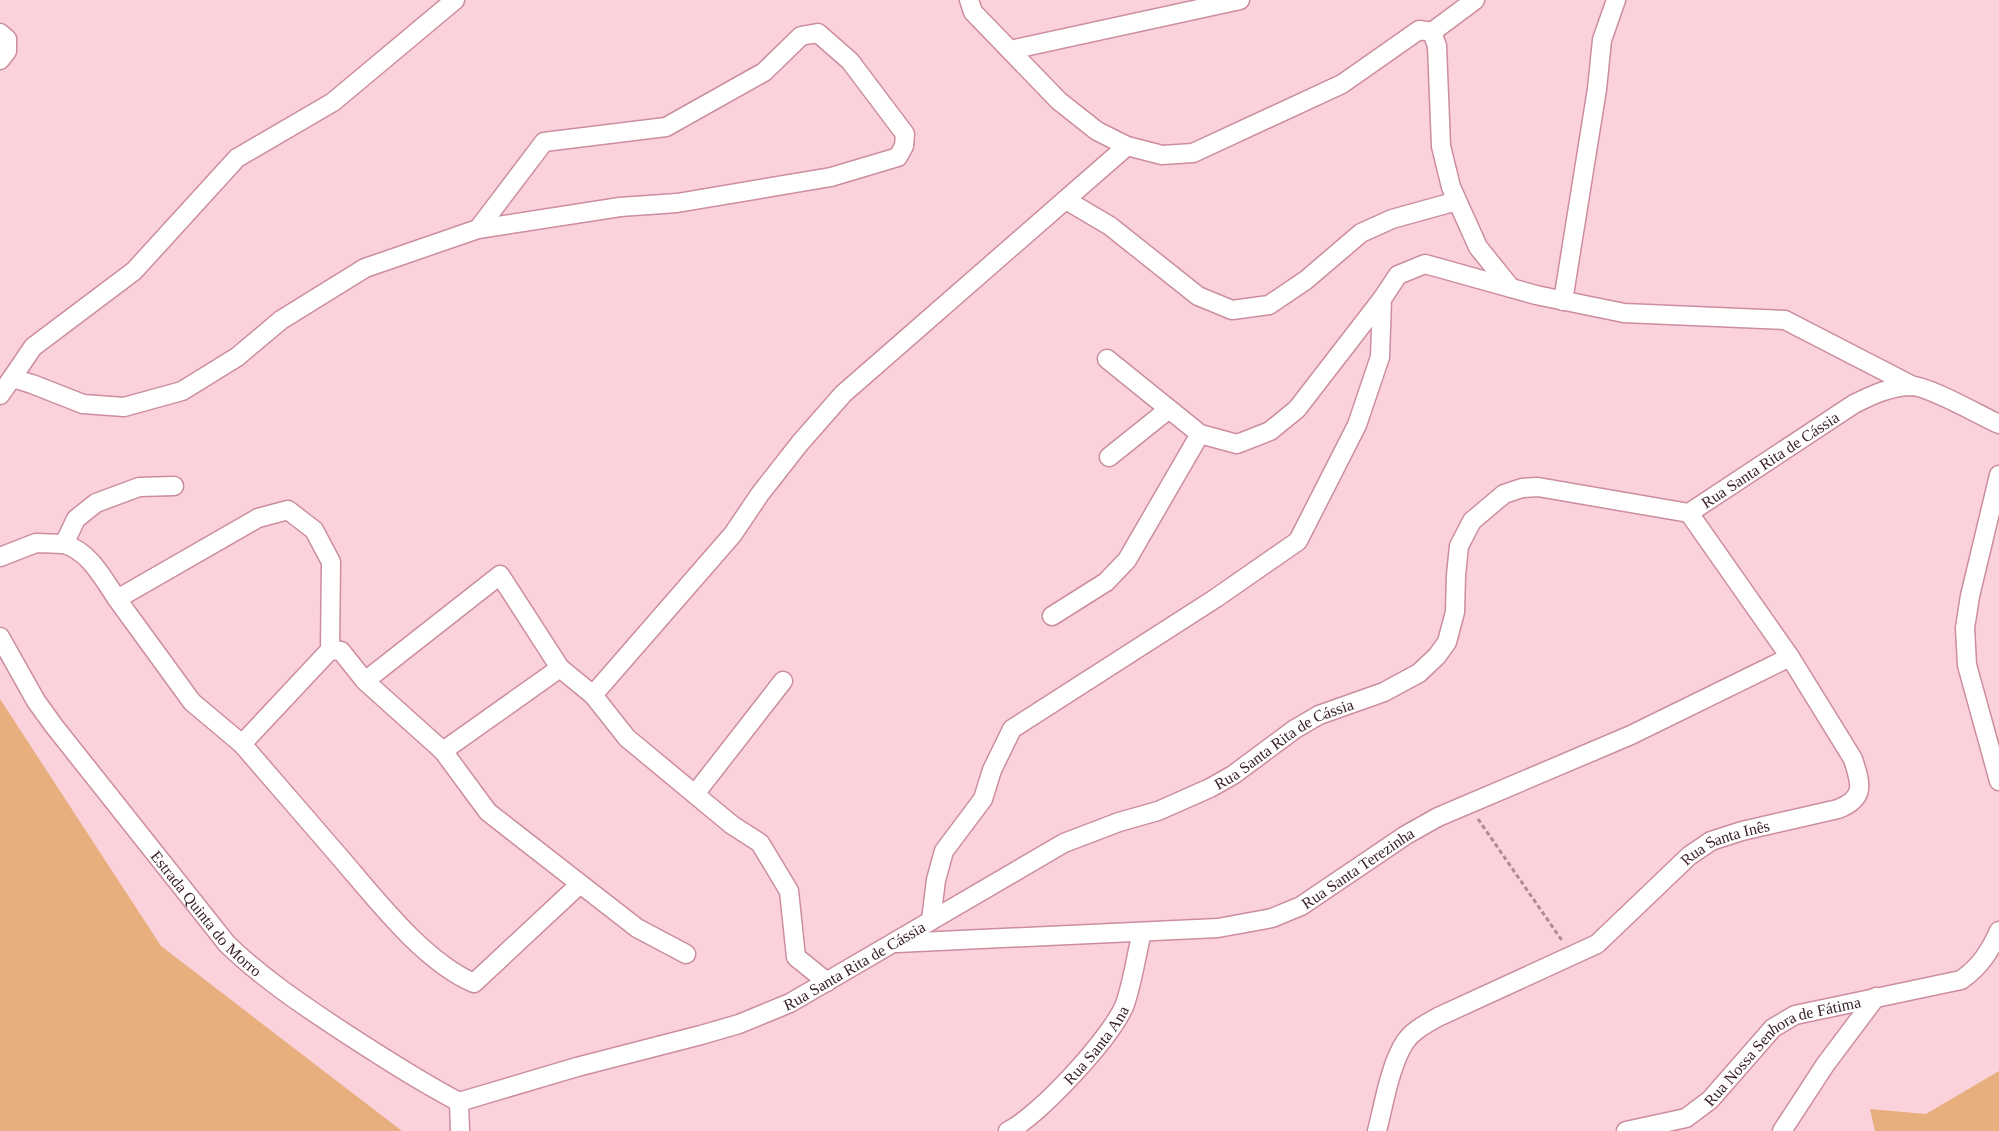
<svg xmlns="http://www.w3.org/2000/svg" width="1999" height="1131" font-family="Georgia,serif">
<rect width="100%" height="100%" fill="#fbd2dc"/>
<path fill="#e7af7e" d="M0,699L161,946L402,1131H0Z
M1999,1071V1131H1875L1870,1109L1926,1114Z"/>
<g fill="none" stroke-linecap="round" stroke-linejoin="round">
<defs>
<g id="minor">
<path d="M969,0L973,12L1059,101L1097,131L1127,146L1162,155L1193,153L1342,84L1419,30L1432,32L1437,46L1441,146L1451,187L1478,247L1511,288"/>
<path d="M1432,32L1475,0"/>
<path d="M0,33L7,39V51L0,60"/>
<path d="M1010,50L1240,0"/>
<path d="M1066,200L1110,226L1198,296L1232,310L1269,305L1306,280L1361,233L1392,219L1457,201"/>
<path d="M1563,301L1597,89L1602,40L1616,0"/>
<path d="M1107,359L1200,434L1237,444L1270,431L1297,409L1382,299"/>
<path d="M12,378L33,347L134,271L237,158L333,102L455,0"/>
<path d="M0,395L12,378L32,384L83,404L124,407L182,391L237,357L281,320L365,268L478,229L544,142L666,127L764,72L801,36L818,33L850,61L905,134L904,146L898,157L831,177L677,203L620,207L478,229"/>
<path d="M1109,457L1169,409"/>
<path d="M1999,475L1970,596L1965,628L1967,665L1999,781"/>
<path d="M0,557L36,543L64,544"/>
<path d="M117,599C103,578 89,551 64,544L76,519L96,503L139,487L174,486"/>
<path d="M1052,616L1106,582L1127,560L1200,434"/>
<path id="s1" d="M0,637L36,701L54,726L227,944C262,978 304,1006 345,1033C382,1057 419,1081 459,1102"/>
<path d="M560,668L443,751L488,812L637,928L686,954"/>
<path d="M365,681L341,651L330,650L242,744C276,783 310,823 344,862C378,902 426,963 474,983L580,884"/>
<path d="M593,695L627,738L732,825L760,843L789,891L796,957L827,982"/>
<path d="M242,744L192,702L117,599L258,518L288,510L314,530L331,562L330,650"/>
<path d="M443,751L365,681L500,575L560,668L593,695L733,534L760,494L800,443L843,394L1127,146"/>
<path d="M695,794L783,681"/>
<path d="M931,920L936,880L944,851L983,799L992,770L1012,729L1216,598L1298,541L1357,425L1380,357L1382,299L1398,275L1425,264L1536,295L1624,313L1785,320L1913,386"/>
<path id="s2" d="M897,943L1218,928L1272,918L1301,906L1406,835L1438,817L1631,735L1790,657"/>
<path id="s3" d="M459,1102L577,1067L701,1035L739,1024L790,1003L1064,843L1119,822L1158,811L1210,788L1233,775L1295,729L1319,715L1384,692L1419,673L1437,656L1447,642L1455,612L1456,575L1459,546L1472,521L1504,494L1522,488L1538,487L1689,513L1854,404C1872,395 1891,386 1912,386C1931,387 1979,415 1999,424"/>
<path d="M459,1102L460,1131"/>
<path id="s4" d="M1008,1131C1038,1117 1113,1036 1125,1004C1133,981 1136,956 1142,932"/>
<path id="s5" d="M1377,1131C1384,1104 1390,1065 1405,1042C1413,1030 1426,1024 1438,1017L1597,944L1689,856L1711,841L1742,831L1838,809C1866,798 1861,784 1853,759L1790,657L1689,513"/>
<path id="s6" d="M1626,1131L1686,1118L1710,1100L1773,1028L1795,1015L1961,980C1980,967 1990,951 1999,931"/>
<path d="M1782,1131L1825,1065L1876,997"/>
</g>
</defs>
<use href="#minor" stroke="#cc8d9d" stroke-width="21"/>
<path stroke="#ad8b94" stroke-width="3" stroke-dasharray="4.5 3" stroke-linecap="butt" d="M1478,819L1563,942"/>
<use href="#minor" stroke="#fff" stroke-width="18"/>
</g>
<g text-anchor="middle" stroke-width="6" stroke-linejoin="round" paint-order="stroke">
<g font-size="16" fill="#3b2229" stroke="#f6e7ea">
<text dy="6" stroke="none"><textPath href="#s3" startOffset="1554">Rua Santa Rita de Cássia</textPath></text>
<text dy="6" stroke="none"><textPath href="#s3" startOffset="906">Rua Santa Rita de Cássia</textPath></text>
<text dy="6" stroke="none"><textPath href="#s5" startOffset="477">Rua Santa Inês</textPath></text>
<text dy="6" stroke="none"><textPath href="#s2" startOffset="476">Rua Santa Terezinha</textPath></text>
<text dy="6" stroke="none"><textPath href="#s1" startOffset="346">Estrada Quinta do Morro</textPath></text>
<text dy="6" stroke="none"><textPath href="#s3" startOffset="420">Rua Santa Rita de Cássia</textPath></text>
<text dy="6" stroke="none"><textPath href="#s4" startOffset="124">Rua Santa Ana</textPath></text>
<text dy="6" stroke="none"><textPath href="#s6" startOffset="183">Rua Nossa Senhora de Fátima</textPath></text>
</g>
</g>
</svg>
